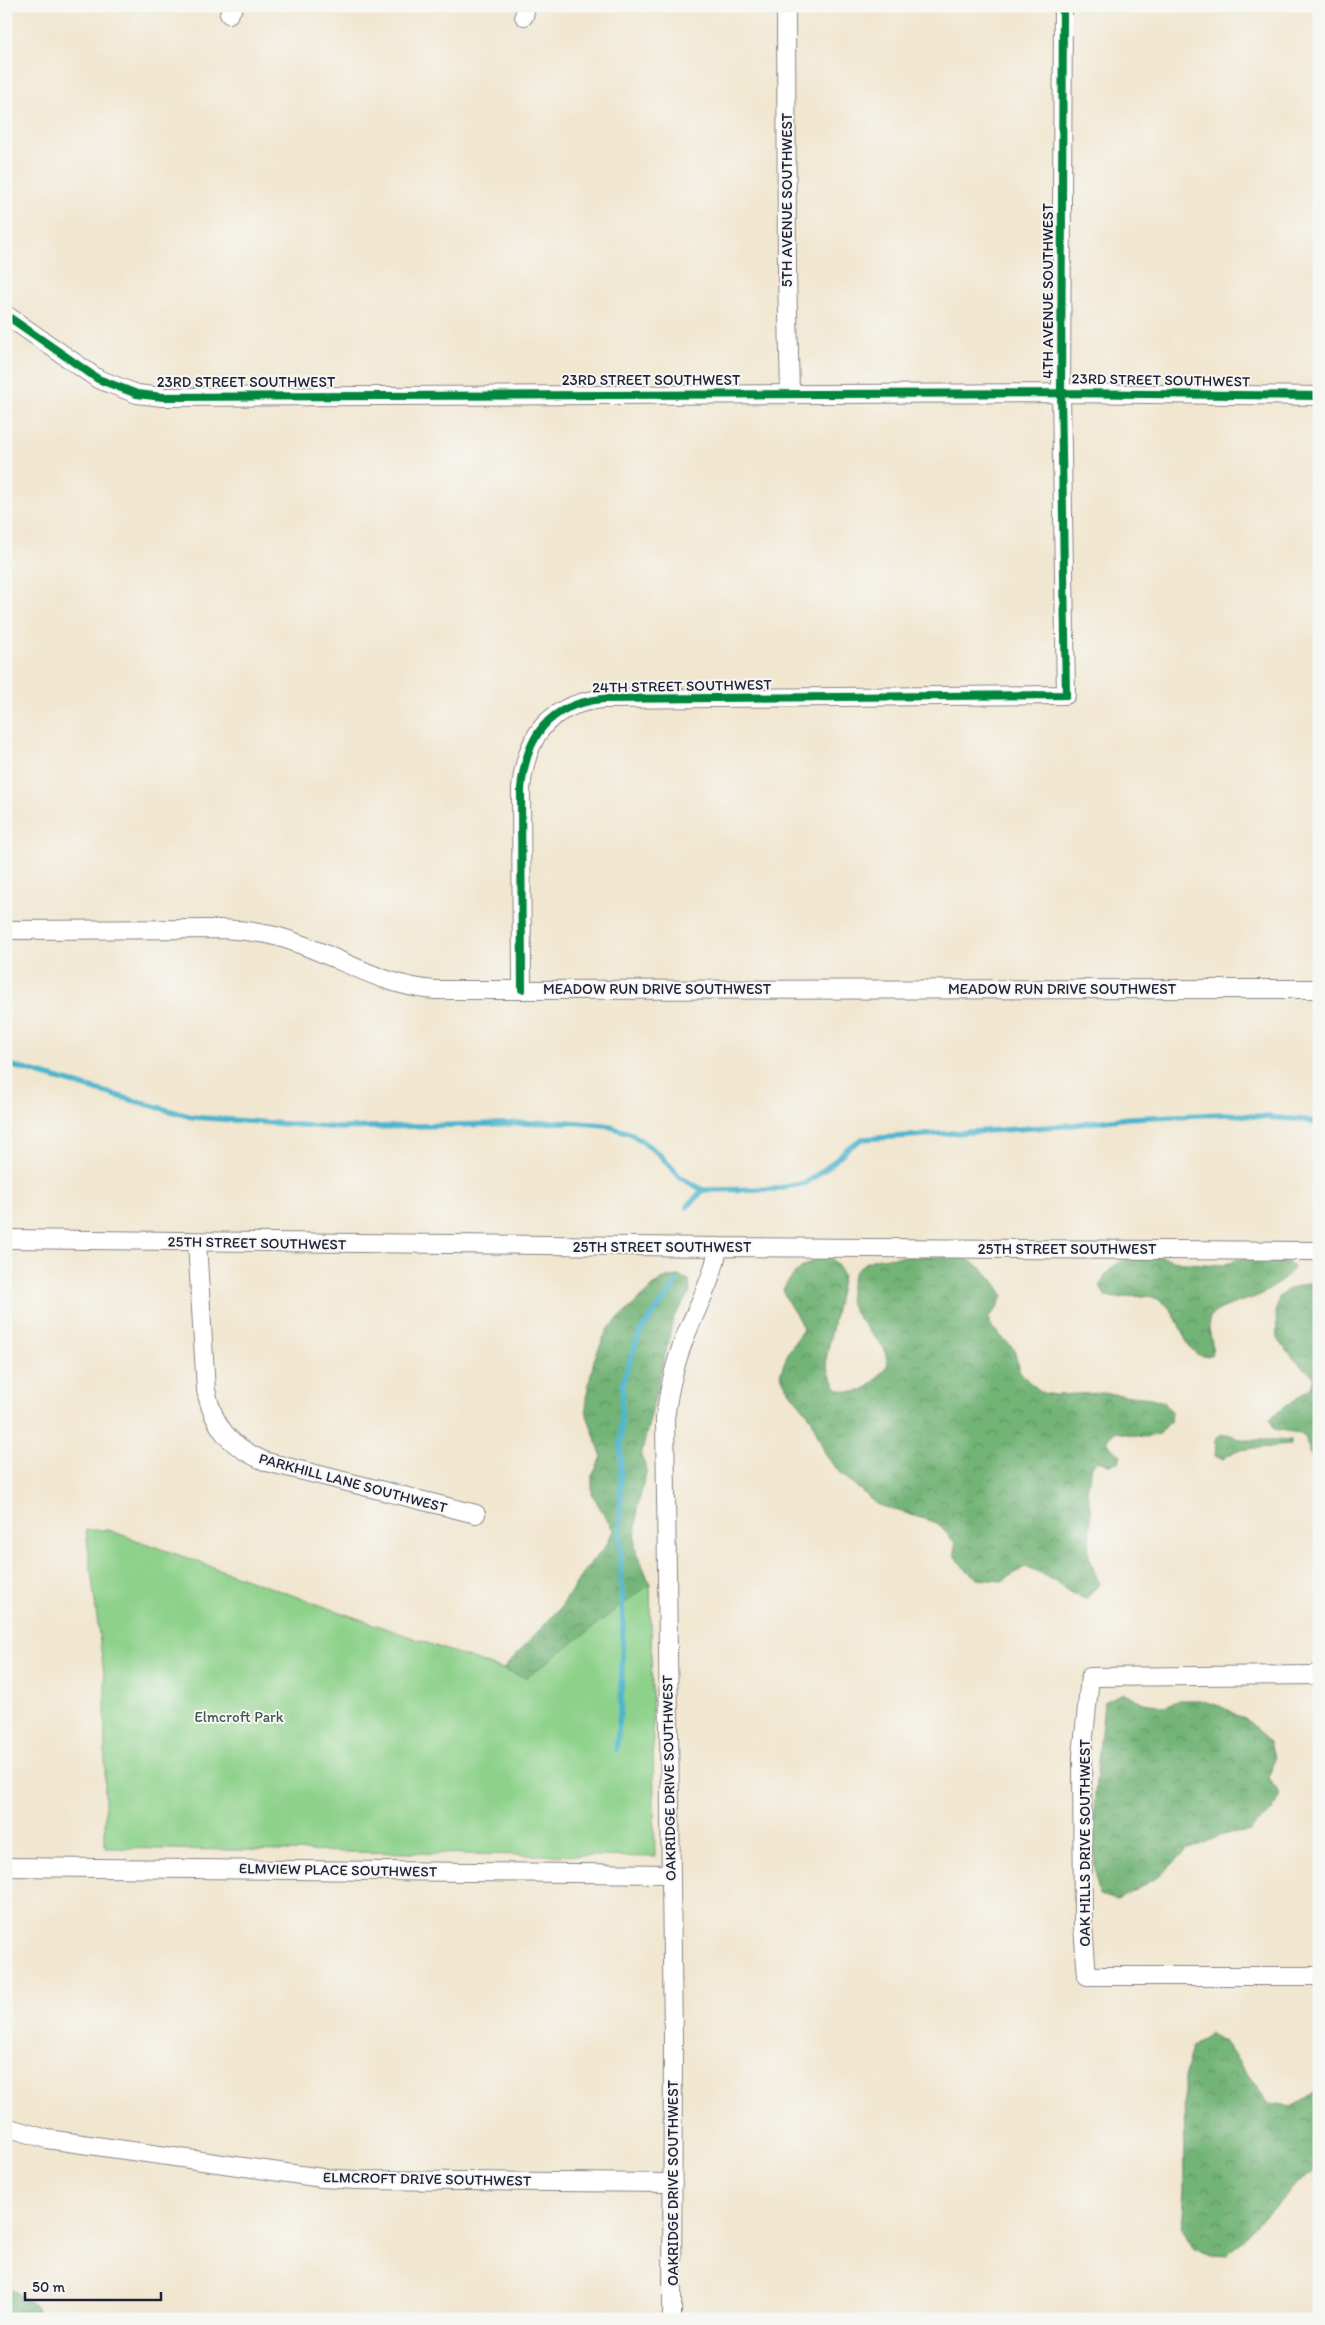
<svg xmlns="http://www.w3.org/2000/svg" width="1325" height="2325" font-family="Itim,sans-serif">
<defs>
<pattern id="forest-crowns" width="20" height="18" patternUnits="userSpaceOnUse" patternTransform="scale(1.25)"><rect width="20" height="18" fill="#72b376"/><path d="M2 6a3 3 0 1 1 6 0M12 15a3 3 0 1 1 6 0" fill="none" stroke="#5d9162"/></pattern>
</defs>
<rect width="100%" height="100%" fill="#f6f6f2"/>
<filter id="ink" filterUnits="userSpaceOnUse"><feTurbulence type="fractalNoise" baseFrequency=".02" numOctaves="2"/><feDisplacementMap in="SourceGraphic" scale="10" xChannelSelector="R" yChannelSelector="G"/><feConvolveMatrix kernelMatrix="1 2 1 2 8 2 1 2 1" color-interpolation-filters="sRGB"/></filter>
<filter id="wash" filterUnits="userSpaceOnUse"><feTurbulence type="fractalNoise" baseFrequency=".0096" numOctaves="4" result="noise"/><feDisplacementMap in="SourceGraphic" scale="20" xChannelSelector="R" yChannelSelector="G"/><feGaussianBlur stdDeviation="1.12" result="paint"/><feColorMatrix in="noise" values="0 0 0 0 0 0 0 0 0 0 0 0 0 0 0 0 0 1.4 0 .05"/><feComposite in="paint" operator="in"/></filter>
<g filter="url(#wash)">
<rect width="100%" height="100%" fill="#f1e6cf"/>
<path fill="url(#forest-crowns)" stroke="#4a6a58" d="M829,1256L837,1264L843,1275L826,1360L830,1375L838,1389C864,1398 873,1384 888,1364L884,1348L858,1318L849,1302C850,1293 850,1277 857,1269C860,1266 869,1261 874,1259C887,1256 952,1256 965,1259C982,1264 995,1281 1003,1295L996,1310L989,1316V1324L1014,1349L1019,1370L1028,1381L1043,1393L1054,1395L1102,1393L1152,1398L1164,1402L1171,1411L1170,1422L1158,1435L1144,1437L1115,1432L1107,1440L1113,1450L1121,1455L1119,1462L1109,1464L1097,1461L1092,1466L1087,1491L1091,1512L1088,1553L1099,1584L1086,1599C1063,1593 1049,1572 1025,1567L1002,1581L978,1579L965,1569L955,1557V1543L937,1523L876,1504L835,1468L824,1451L811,1418L787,1388L780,1374L788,1353L803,1329C797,1313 787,1306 783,1289C794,1271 808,1260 829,1256Z
M1140,1257H1161L1186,1263L1224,1265L1235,1259H1250L1287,1262L1294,1267C1286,1279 1274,1287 1262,1294C1249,1301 1216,1306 1210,1318C1205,1329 1216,1342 1211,1355C1188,1364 1182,1324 1171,1310C1152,1286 1131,1301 1106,1297L1100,1287C1108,1266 1119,1260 1140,1257Z
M678,1276L689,1280L690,1292L674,1317L641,1456L647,1469L637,1509L635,1547L650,1584L651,1642L636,1665L497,1684L502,1670L561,1607L584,1571L607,1544L613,1530L592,1494V1476L602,1457L587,1415L586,1398L594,1360L607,1330L654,1285L666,1277Z
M1319,1279V1463C1309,1458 1307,1448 1306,1438L1299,1433L1274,1429L1270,1418L1311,1388L1314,1376L1297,1362L1277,1339L1276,1309L1279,1297L1287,1290Z
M1227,1434L1245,1440H1291V1445L1237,1450L1223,1459L1215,1457L1216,1440L1220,1435Z
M1124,1693L1144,1703L1164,1706L1180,1700H1200L1220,1706L1248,1721L1270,1741L1274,1758L1269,1779L1280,1794L1273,1809L1250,1831L1222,1835L1187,1850L1160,1876L1118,1900L1099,1895C1087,1832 1098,1766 1104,1702Z
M1208,2033L1224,2041L1268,2103L1293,2106L1313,2094L1319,2093V2168L1300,2180L1227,2256L1210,2255L1192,2247L1182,2228L1185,2189L1184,2078L1192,2047Z
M6,2285L36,2306L42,2319H6Z"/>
<path fill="#8dd18a" stroke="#587a62" d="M86,1530H108L526,1678L650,1584L655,1857L105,1848V1682Z"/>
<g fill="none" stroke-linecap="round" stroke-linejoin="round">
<path stroke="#4eb5cd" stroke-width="5.5" d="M6,1064L192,1117L341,1128L567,1122L605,1125L632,1134L659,1154L681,1178L703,1190L774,1189L806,1183L829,1166L848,1148L862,1139L1063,1126L1128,1118L1225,1114L1305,1120L1319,1124
M687,1207L703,1190
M616,1750L621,1705L623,1625L620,1549L621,1413L623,1381L640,1332L677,1282"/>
</g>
</g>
<g filter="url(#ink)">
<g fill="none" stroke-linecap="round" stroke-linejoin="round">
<defs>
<path id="minor" d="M786,6L787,274L790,393
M229,14L234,6
M524,16L526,6
M6,315L98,379L137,394L163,397L1061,393L1319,396
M6,930L222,929C241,930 260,932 279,937C332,952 378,986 435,990L1319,989
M522,989L521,789C526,737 547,705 602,699L1066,695L1061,393L1063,6
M6,1239L718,1247L1319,1251
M197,1243L206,1390C214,1428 230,1447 267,1462L476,1514
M1319,1675L1090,1677L1082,1756L1083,1927L1087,1976H1319
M6,1867L670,1874
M6,2127L47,2139L322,2178L356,2180L673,2183
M672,2319L673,2036L665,1419C669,1386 677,1354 691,1323C702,1297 714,1275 718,1247"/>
</defs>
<use href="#minor" stroke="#8a8485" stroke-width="20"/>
<use href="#minor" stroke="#fff" stroke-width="18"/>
<defs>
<path id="cycleway" d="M6,315L98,379L137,394L163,397L1061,393L1319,396
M522,989L521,789C526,737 547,705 602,699L1066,695L1061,393L1063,6"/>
</defs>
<use href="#cycleway" stroke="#f6f6f2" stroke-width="11"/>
<use href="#cycleway" stroke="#00873e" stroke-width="8"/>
</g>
</g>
<g text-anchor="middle" stroke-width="4" stroke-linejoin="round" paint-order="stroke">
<g font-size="15" fill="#22223b" stroke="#f6f6f2">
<text transform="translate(787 200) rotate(-90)" y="5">5TH AVENUE SOUTHWEST</text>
<text transform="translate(1048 291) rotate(-90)" y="5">4TH AVENUE SOUTHWEST</text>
<text x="651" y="385">23RD STREET SOUTHWEST</text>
<text transform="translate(1161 380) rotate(1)" y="5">23RD STREET SOUTHWEST</text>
<text x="246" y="387">23RD STREET SOUTHWEST</text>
<text transform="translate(682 686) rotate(-1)" y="5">24TH STREET SOUTHWEST</text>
<text x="657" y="994">MEADOW RUN DRIVE SOUTHWEST</text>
<text x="1062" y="994">MEADOW RUN DRIVE SOUTHWEST</text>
<text transform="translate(257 1243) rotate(1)" y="5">25TH STREET SOUTHWEST</text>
<text x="662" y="1252">25TH STREET SOUTHWEST</text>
<text x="1067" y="1254">25TH STREET SOUTHWEST</text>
<text transform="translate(353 1483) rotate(15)" y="5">PARKHILL LANE SOUTHWEST</text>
<text transform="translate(669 1778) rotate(-91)" y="5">OAKRIDGE DRIVE SOUTHWEST</text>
<text transform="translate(1085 1843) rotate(-90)" y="5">OAK HILLS DRIVE SOUTHWEST</text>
<text transform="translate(338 1870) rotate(1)" y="5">ELMVIEW PLACE SOUTHWEST</text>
<text transform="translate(427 2179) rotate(1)" y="5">ELMCROFT DRIVE SOUTHWEST</text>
<text transform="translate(673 2183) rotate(-90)" y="5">OAKRIDGE DRIVE SOUTHWEST</text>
</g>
<g font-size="15" fill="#425753" stroke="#f6f6f2">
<text x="239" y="1722">Elmcroft Park</text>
</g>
</g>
<rect width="1325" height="2325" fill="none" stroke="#f6f6f2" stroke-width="25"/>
<path d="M25 2292v8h136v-8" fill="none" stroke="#22223b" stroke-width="2.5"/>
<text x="32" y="2292" font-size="15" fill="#22223b" stroke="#f6f6f2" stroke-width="4" paint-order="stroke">50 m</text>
</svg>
